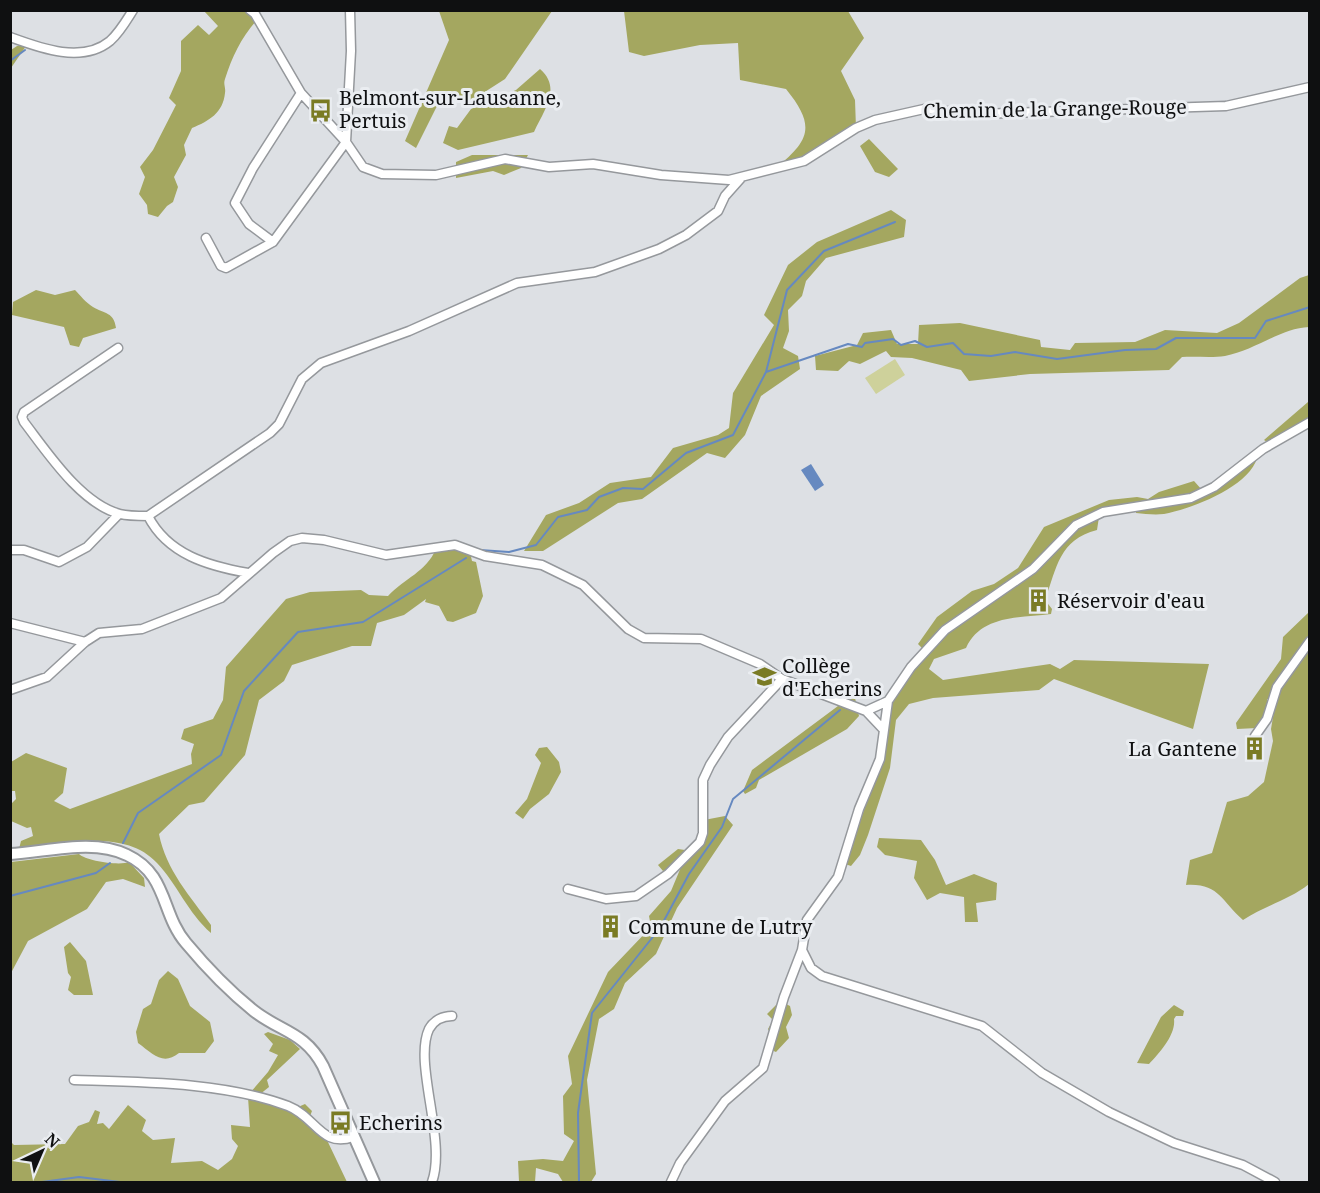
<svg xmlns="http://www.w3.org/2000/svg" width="1320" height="1193" font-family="'Noto Serif',serif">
<rect width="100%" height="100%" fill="#dde0e4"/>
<path fill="#ced19b" d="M895,359L905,375L876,394L865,378Z"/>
<path fill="#a4a760" d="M204,11H253L256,21C241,38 232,57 225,79C223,84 226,88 225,93C223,113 209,121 192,128L184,145L186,155L174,177L178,187L173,202L167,206L158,217L148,214L147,205L139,194L145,177L140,167L153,150L176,105L169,98L181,71V41L198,25L209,35L218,26Z
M439,11H552L505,79L466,104L442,96L416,148L405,141L449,40Z
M624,11H848L864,38L841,71L855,100L856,128L804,161L776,168C810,140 816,126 786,89L740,80L738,43L700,45L644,56L629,52Z
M17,46H26L11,68V50Z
M540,69C562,88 544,110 534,132L458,150L443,143L449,126L457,128L471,109L516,90Z
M869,139L898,169L889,177L875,172L860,146Z
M472,155H528L521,168L504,175L493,171L456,178V162Z
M891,210L906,220L904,237L826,258L806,281L802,296L788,310L789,331L783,348L798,356L800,369L761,396L745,435L725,458L707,453L642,499L618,503L543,551H524L546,515L579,503L610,483L651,477L673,448L718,435L729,428L733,393L774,325L764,315L788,265L817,242Z
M1309,275V327C1281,328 1254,351 1225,356C1211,358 1196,356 1182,357L1169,370L1030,374L969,381L961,370L912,358L891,357L886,351L860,364L849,361L838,371L816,370L815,356L857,345L863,333L891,330L897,344H918L919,325L960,323L1040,340L1041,347L1070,350L1075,343L1135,342L1165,330L1217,333L1239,323L1300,278Z
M36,290L55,295L75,290C80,295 86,303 93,307C105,314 114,312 116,328L83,338L79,347L70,345L64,327L12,315L13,302Z
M1308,402L1309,419L1267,442L1264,440Z
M1257,458C1249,487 1191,509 1164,514C1155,515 1145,514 1136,513V510C1192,505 1214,494 1257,458Z
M1194,481L1202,490L1189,496L1075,522L1031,567L923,649L918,644L937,617L972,591L994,584L1018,568L1044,527L1109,500L1137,497L1148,499L1159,492Z
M1099,517L1097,530C1059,540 1057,567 1045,600L1052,609L1051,614C1019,618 981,615 966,648L934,659L929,669L943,680L1050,664L1060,669L1074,660L1209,664L1193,729L1054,679L1039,690L933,698L909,704L896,720L890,768L868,835L860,855L851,866L845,864L882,759L891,702L911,669L946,631L1033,571L1077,526Z
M451,547L470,552L472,561L476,562L483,596L476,613L453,622L447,621L439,606L425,602L426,599L404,615L377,623L371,646H352L292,665L284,681L259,700L245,755L204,802L189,805L159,834C166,870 190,896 211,925V933C188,913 177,884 157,863C124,827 62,845 19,849L21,841L33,836L31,827L27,828L11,821L10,805L16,799L15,791H11V762L26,753L67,768L63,793L54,801L70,809L192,764L191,754L194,744L181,739L184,729L213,719L223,700L226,667L286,599L310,592L361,590L369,595L388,596C405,578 426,572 436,549Z
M1309,588V884C1289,900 1264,906 1243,920C1221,901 1219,883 1186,885L1190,860L1212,853L1227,802L1248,796L1264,782L1273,741L1271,729L1276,699H1267V709L1257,728L1237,729L1236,723L1281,659L1283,637L1308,613Z
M846,693L855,698L859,716L847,729L759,780L756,788L745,794L743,791L752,770L838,706V694Z
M547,747L559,762L561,772L549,794L530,809L523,819L515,813L527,799L541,763L535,755L539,748Z
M725,816L733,825L677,908L656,954L625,983L614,1009L599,1019L587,1080L596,1174L591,1182H563L558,1174L536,1168L535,1182H519L518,1161L543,1159L563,1161L574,1141L564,1134L563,1096L572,1084L568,1056L608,972L651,927L649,916L671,891L681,867L663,871L658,865L678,849L692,851L704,820Z
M879,838L921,840L935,860L946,885L974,874L997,883L996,900L976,903L978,922H965L964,897L940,893L927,900L914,878L917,861L885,855L877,847Z
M79,854C86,861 120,866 129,862L144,878L145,887L123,879L106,882L87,909L28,941L11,973V862Z
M70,942L86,961L93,995H74L68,990L71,977L68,973L64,947Z
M168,971L178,979L190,1006L210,1022L214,1041L205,1053H179C163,1066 153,1054 138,1043L136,1032L143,1009L151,1004L159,980Z
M780,1001L790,1006L792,1015L786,1027L789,1038L776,1052L769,1049L772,1037L768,1029L773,1020L767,1014Z
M1174,1005L1184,1011L1183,1016H1176L1174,1019C1176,1035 1159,1053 1149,1064L1137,1063L1161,1017Z
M268,1032L290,1040L300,1049L267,1080L269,1087L259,1095L250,1093L268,1072L278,1055L269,1051L273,1044L264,1034Z
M248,1097L291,1110L305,1104L312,1111L308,1121L326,1138L347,1182H11L10,1141L14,1145L65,1144L78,1126L89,1122L95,1110L100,1112L97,1124L103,1123L109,1129L128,1105L146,1120L142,1131L153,1140L175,1138L171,1163L202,1161L218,1170L232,1159L238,1146L232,1139L231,1125L250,1127Z"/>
<path fill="#6689c0" d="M811,464L824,485L815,491L801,470Z"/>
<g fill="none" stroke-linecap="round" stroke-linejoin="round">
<path stroke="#6689c0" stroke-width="2" d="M10,61L25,50
M766,372L787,290L824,251L895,222
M480,550L509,552L536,545L558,517L587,510L599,497L623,488L643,489L686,453L733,435L766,372L848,344L862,347L865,343L893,339L901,345L915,341L927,347L953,343L964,354L991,356L1015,352L1057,359L1125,350L1156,349L1176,338H1255L1266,321L1310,307
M123,843L138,813L221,755L244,691L298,632L363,622L466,558
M10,896L96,873L110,863
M42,1182L79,1177L120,1182
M579,1182L578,1113L592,1013L660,928L689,874L722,827L733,799L840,710"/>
<defs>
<path id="street" d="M250,10L255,14L301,93L346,142L363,167L382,174L436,175L505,159L549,167L593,164L661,175L729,180L804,161L856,128L875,120L924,109L978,114L1226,106L1310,87
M10,37C40,48 82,64 110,41C120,32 126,21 133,10
M346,142L351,51L350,10
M206,238L221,266L226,268L273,242L346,142
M273,242L249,224L235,203L253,168L301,93
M118,348L24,412L22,417L24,422C47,452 81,504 120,514C128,516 139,516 148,516C168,555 209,566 248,573
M148,516L270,433L279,424L302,379L321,363L409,331L517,283L595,272L659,249L686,235L718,211L725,196L741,178
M10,550H24L59,562L87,547L119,514
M10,623L85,642
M10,690L47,677L85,642L99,633L142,629L221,598L273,553L290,541L302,538L324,540L386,555L455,545L485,556L542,565L583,585L628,629L644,638L701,639L760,664L782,679L866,711L888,701L911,667L945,630L1033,569L1076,525L1103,512L1191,498L1214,487L1263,449L1310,422
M866,711L883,729
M1255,736L1267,719L1277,687L1310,641
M568,889L606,899L636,896L668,874L700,842L703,833V780L710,765L728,737L782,679
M802,950L811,968L822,976L982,1026L1042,1073L1109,1112L1174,1143L1243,1165L1275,1182
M74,1080C142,1082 224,1082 288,1106C316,1117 321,1148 353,1137
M432,1182C447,1141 413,1063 429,1029C434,1020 443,1016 452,1016
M671,1182L680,1163L725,1101L763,1068L784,997L802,950L807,920L838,877L859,809L880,759L888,701"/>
<path id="secondary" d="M10,854C47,852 93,838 127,855C168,874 161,914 186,943C206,967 229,991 254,1011C281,1032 305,1032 323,1066L374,1182"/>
</defs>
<use href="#street" stroke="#95989c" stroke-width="11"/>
<use href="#secondary" stroke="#95989c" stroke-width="14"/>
<use href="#street" stroke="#fff" stroke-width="8"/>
<use href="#secondary" stroke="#fff" stroke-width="10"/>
</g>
<defs>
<symbol id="bus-bare" viewBox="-9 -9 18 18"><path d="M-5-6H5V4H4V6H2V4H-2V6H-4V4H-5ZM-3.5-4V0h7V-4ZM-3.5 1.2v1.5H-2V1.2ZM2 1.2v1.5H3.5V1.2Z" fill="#7a7b24" stroke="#eaedf1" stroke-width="2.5" paint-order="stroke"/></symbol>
<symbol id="building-bare" viewBox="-9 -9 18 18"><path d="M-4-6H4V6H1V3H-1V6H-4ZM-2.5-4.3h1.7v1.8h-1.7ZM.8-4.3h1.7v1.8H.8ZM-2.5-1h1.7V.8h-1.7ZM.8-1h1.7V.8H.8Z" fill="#7a7b24" stroke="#eaedf1" stroke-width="2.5" paint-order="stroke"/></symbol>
<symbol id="school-bare" viewBox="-9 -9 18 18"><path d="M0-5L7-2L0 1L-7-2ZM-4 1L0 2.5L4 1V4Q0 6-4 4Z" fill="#7a7b24" stroke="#eaedf1" stroke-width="2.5" paint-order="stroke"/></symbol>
</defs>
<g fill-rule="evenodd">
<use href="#bus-bare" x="304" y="94" width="33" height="33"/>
<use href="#building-bare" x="1022" y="584" width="33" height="33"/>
<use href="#school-bare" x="748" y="660" width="33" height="33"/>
<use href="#building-bare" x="1238" y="732" width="33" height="33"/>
<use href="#building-bare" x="594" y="910" width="33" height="33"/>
<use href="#bus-bare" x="324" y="1106" width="33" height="33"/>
</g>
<g text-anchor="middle" stroke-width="6" stroke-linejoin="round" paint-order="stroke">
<g font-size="20" fill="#0f1011" stroke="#eaedf1" text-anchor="start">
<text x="339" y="105">Belmont-sur-Lausanne,<tspan x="339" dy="23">Pertuis</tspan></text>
<text x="1057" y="608">Réservoir d'eau</text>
<text x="782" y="673">Collège<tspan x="782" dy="23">d'Echerins</tspan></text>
<text x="1237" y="756" text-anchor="end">La Gantene</text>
<text x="628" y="934">Commune de Lutry</text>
<text x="359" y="1130">Echerins</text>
</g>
<g font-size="20" fill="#0f1011" stroke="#eaedf1">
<text transform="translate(1055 109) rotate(-1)" y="7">Chemin de la Grange-Rouge</text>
</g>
</g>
<rect width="1320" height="1193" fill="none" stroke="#0f1011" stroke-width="24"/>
<g transform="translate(42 1151) rotate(44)" stroke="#eaedf1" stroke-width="4.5" paint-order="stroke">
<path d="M0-4.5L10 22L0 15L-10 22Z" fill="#0f1011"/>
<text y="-9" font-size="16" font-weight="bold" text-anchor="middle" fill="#0f1011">N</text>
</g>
</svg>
